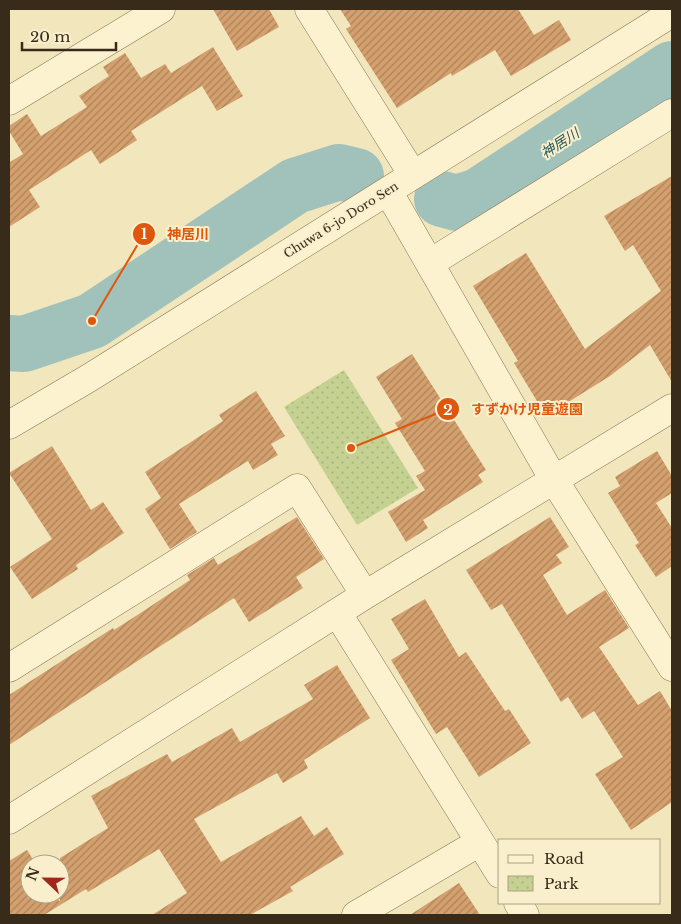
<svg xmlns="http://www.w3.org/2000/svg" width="681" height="924" font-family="'Libre Baskerville','Noto Sans JP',serif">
<defs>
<pattern id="park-dots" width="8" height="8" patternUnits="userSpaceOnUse" patternTransform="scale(1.25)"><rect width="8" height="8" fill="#c4d190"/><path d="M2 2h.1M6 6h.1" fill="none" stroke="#a9b47c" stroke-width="1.8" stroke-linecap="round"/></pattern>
<pattern id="building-hatch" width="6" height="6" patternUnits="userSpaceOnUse" patternTransform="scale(1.25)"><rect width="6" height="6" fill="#d4a06e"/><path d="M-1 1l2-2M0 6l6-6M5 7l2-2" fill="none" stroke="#ad835a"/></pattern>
</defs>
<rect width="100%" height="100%" fill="#f2e6bc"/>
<path fill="url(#park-dots)" d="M344,370L418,488L357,525L284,407Z"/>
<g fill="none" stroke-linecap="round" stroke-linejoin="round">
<path stroke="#a1c2bb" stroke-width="56" d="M442,199L457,203L479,196L672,69
M9,343L24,344L92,321L295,186L339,172L356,176"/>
</g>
<path fill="url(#building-hatch)" d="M213,9H269L279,27L237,51Z
M340,9H518L534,35L559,20L571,40L511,76L495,50L452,76L451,73L397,108L346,29L351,26Z
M213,47L243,96L217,111L202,86L131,131L137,140L100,164L91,150L29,190L40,207L9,227V160L10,162L23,154L9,131V126L27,114L41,136L87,107L79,96L109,76L103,67L125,53L141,78L165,64L171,73Z
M672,176V382L650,345L610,376L546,416L514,363L518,361L473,286L526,253L585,349L661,291L633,245L625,251L604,216Z
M412,354L486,470L478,475L483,482L423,520L428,528L406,542L388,512L425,490L416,476L425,471L395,423L402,419L376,377Z
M256,391L285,436L271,444L278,455L253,470L248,461L179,504L197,532L170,549L145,509L161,498L145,472L223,421L219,415Z
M52,446L91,510L103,502L124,533L76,565L78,569L32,599L10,567L52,539L9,473Z
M657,451L672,476V493L656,503L672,528V566L656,577L635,545L639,543L608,493L620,486L615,477Z
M297,517L324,559L296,577L303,588L249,622L234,598L9,745V695L113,628L114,630L142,612L190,580L187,575L214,558L218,565Z
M550,517L569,547L556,555L562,563L543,575L567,615L605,590L629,628L599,647L638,705L660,691L672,711V802L631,830L595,774L623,757L594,711L582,719L568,697L561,702L502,604L491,610L466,570Z
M425,599L459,657L466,652L505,711L509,709L531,743L479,777L447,727L436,734L391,660L409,649L391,619Z
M337,665L370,718L304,760L308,768L283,783L277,773L194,819L221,862L301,816L314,836L327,827L344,854L290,887L293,891L250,915H152L187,893L159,849L88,892L86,889L44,915H9V861L27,850L36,864H30V894H55L60,902V858L108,828L91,796L167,754L172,762L232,728L240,742L313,699L304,685Z
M459,883L480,915H410Z"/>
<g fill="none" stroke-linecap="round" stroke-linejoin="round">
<defs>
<path id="minor" d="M309,9L413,175
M9,101L161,9
M388,191L554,480L672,667
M430,263L672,113
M9,425L89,378L672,13
M338,614L500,874
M9,668L297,488L365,595
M9,820L365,595L672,408
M518,903L525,915
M356,915L480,842"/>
</defs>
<use href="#minor" stroke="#8b7654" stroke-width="29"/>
<use href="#minor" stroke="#fcf2d0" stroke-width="28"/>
</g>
<g text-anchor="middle" stroke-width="4" stroke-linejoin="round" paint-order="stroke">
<g font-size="12" fill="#392b1a" stroke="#f9efcd">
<text transform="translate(341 220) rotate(-32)" y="4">Chuwa 6-jo Doro Sen</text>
</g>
<g font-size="14" font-style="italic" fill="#28595a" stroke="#f9efcd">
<text transform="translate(560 143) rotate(-33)" y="5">神居川</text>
</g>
</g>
<path fill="none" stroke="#df570d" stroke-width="2" d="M92 321L144 234M351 448L448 409"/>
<g fill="#df570d" stroke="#f9efcd" stroke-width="2">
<circle cx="92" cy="321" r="5"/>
<circle cx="351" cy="448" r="5"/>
<circle cx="144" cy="234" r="12"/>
<circle cx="448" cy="409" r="12"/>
</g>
<g font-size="15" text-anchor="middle" font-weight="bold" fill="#fff">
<text x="144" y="239">1</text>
<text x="448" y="415">2</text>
</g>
<g font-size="14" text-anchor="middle" font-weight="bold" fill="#df570d" stroke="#f9efcd" stroke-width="4" stroke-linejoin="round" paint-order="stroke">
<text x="188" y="239">神居川</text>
<text x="527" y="414">すずかけ児童遊園</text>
</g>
<rect width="681" height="924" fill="none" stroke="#392b1a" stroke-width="20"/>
<rect x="498" y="839" width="162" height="65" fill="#f9efcd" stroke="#aca185"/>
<rect x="508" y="855" width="25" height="8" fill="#fcf2d0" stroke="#aca185"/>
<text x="544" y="864" font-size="15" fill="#392b1a">Road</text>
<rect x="508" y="876" width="25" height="15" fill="url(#park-dots)" stroke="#aca185"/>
<text x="544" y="889" font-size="15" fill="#392b1a">Park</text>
<g transform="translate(45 879) rotate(292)"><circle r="24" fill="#f9efcd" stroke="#aca185"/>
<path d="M0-4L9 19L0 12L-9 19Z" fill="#a0271e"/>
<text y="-8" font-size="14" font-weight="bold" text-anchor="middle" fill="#392b1a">N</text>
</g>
<path d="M22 42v8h94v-8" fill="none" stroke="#392b1a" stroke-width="2.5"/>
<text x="30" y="42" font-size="15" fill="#392b1a" stroke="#f9efcd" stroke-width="4" paint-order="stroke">20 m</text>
</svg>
